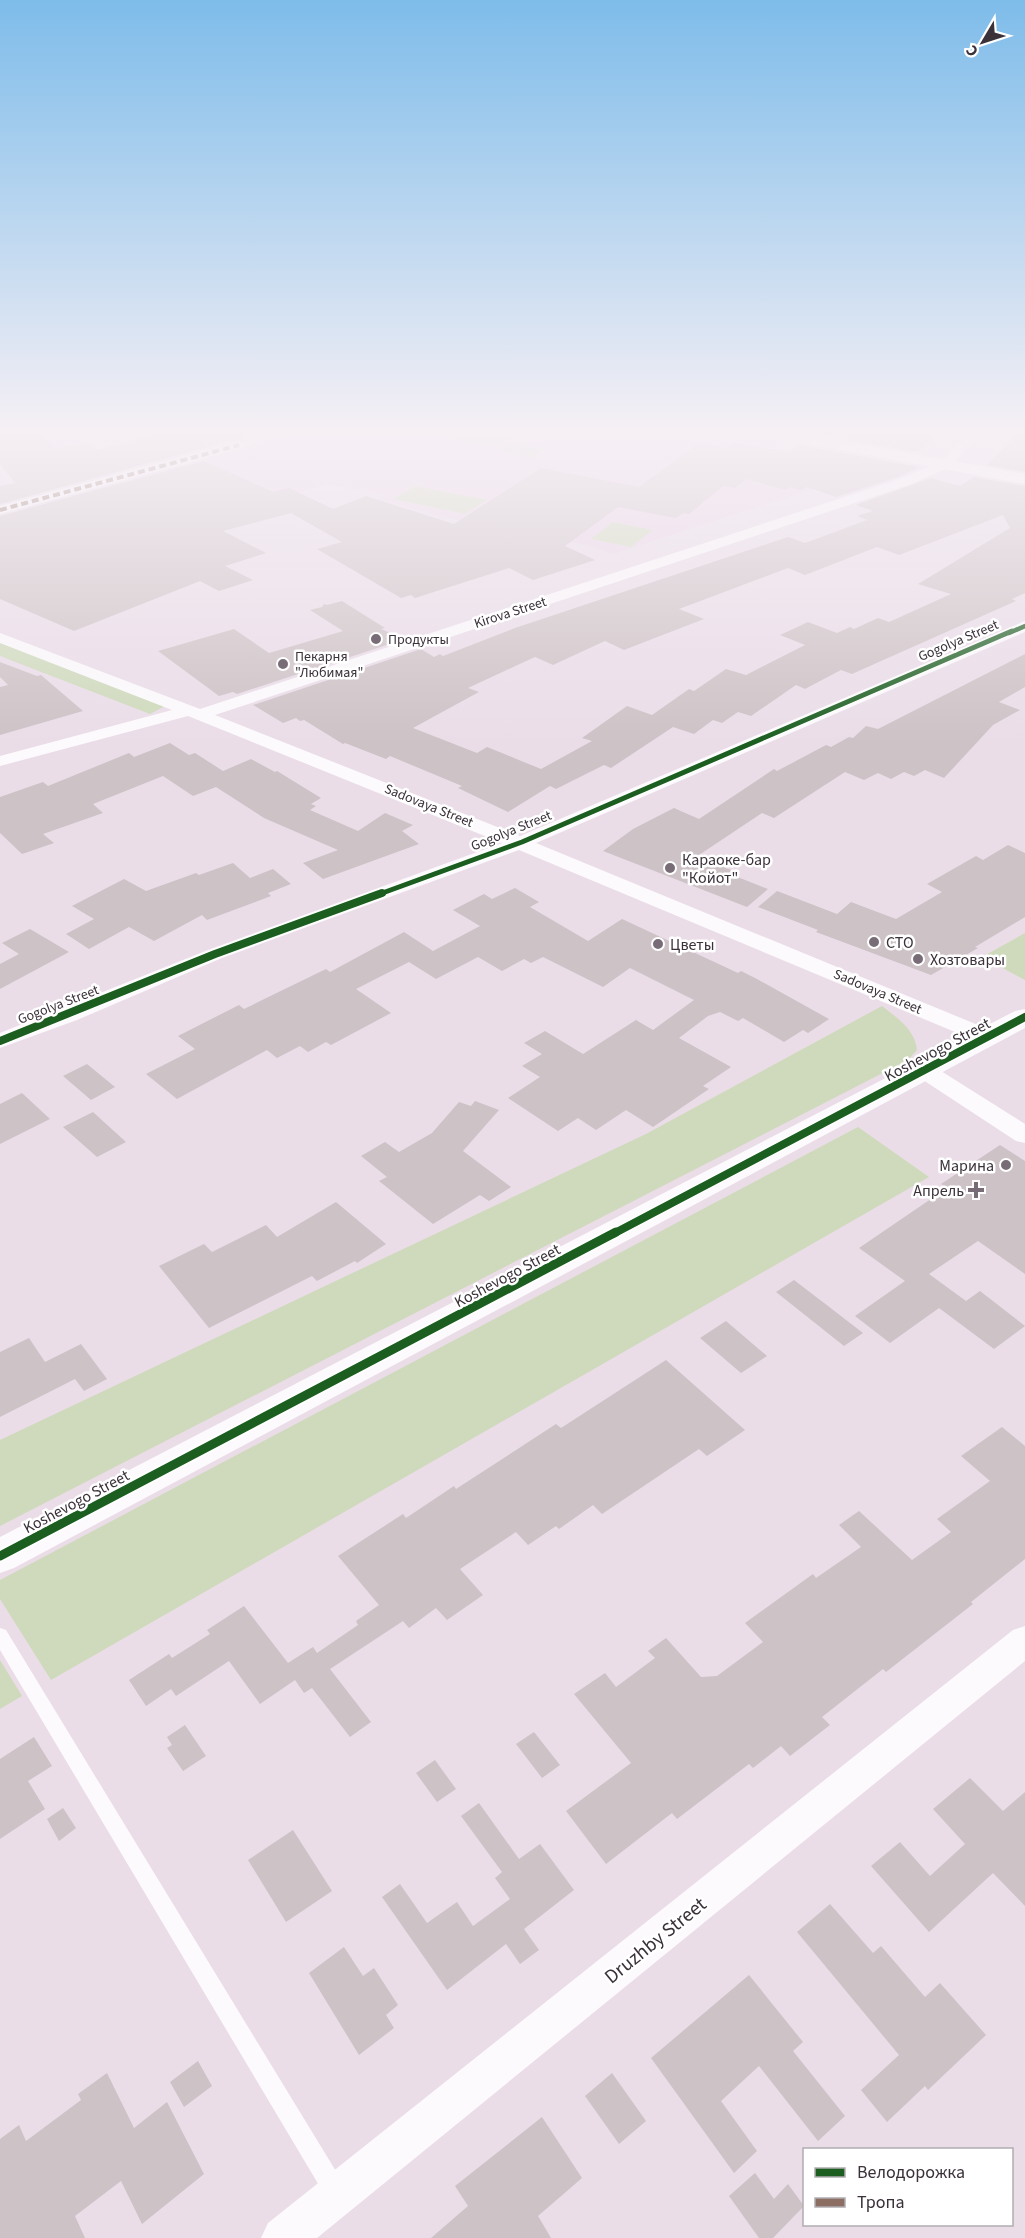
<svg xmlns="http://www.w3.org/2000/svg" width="1025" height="2238" font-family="'Source Sans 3',sans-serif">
<rect width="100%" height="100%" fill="#eadde8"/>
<path fill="#e9d4e6" d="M6,430H113L121,437L27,452Z
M251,430H720L848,454L826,470L852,476L613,554L582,544L456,520L379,499L385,495L327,484L117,544L47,503L246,449L236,443L264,435Z"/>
<path fill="#cedabb" d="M464,430H531L488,447L448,436Z
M512,442L546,448L532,458L497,451Z
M415,486L487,500L465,514L393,499Z
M613,522L653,530L631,547L591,539Z
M0,641L165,706L150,714L0,656Z
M1025,933V980L982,957Z
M882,1006C897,1018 915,1029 917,1050L908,1060L0,1526V1440L646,1134Z
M858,1127L929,1177L51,1680L0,1599V1580Z
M0,1660L22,1696L0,1709Z"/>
<path fill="#cdc2c5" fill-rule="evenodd" d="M0,430H37L55,449L88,443L97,450L152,436L151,434L177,430H246L247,436L0,504V486L15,483L0,464Z
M819,430H934L930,434L937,435L917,452L814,433Z
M1021,430H1025V472L987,465Z
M699,443L726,448L733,443L789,452L799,445L919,467L898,477L836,497L807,487L800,490L790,487L785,490L746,479L735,488L723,486L689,514L683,513L676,518L618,507L565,546L595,560L533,580L509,568L415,598L411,595L401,598L317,549L342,542L291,513L223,531L266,553L225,566L253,580L219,591L200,581L74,631L0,599V516L204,461L273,492L289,488L333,509L366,496L454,524L541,468L639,487Z
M974,477L1025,486V593L1012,599L1016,601L852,674L841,670L805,689L796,685L751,716L738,712L722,723L713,720L694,734L673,727L611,768L604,765L556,789L550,786L508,812L458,788L462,786L390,756L386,759L345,743L343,744L304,720L300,721L296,718L283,723L253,705L421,649L434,657L440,654L443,656L515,628L788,537L805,543L867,520L857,516L873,511L856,505L931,478L960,486ZM1003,515L1010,528L918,584L951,594L889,622L878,618L854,629L850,627L837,633L808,622L780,635L805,645L746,675L726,669L694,691L689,689L652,715L627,706L582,738L592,741L541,769L487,747L477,753L413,728L479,692L468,688L535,657L553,665L605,641L624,650L704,619L679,609L788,568L805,575L877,547L899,555Z
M342,601L385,628L381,629L405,639L237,694L233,692L219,696L158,651L234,629L269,653L343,631L310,610L322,607L324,604L327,605Z
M1025,654V687L999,702L1020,710L993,725L944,778L925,770L914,776L904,772L891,779L878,773L864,780L845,772L774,818L762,813L696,857L734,871L730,874L768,889L747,907L603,851L633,829L674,808L699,819L774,769L777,771L826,745L831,747L849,737L853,738L866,726L878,729Z
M0,662L37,676L41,675L83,711L0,735V687L8,685L0,677Z
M170,743L189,755L195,753L223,771L251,759L275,772L277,771L321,798L311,804L316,806L310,810L358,831L385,813L413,825L402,831L419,844L323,879L303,863L338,850L264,818L216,787L193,796L163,776L93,804L103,813L43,834L54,843L22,854L0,833V797L43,782L48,786L129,753L134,757Z
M1008,845L1025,853V917L975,947L978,948L931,975L816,932L818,930L758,907L777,891L837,914L851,902L896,919L942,892L927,884L976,856L983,860Z
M233,863L250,878L273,869L291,884L268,893L271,896L207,920L202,915L154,941L129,927L89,949L66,934L94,919L72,906L124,879L146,891L196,873L199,875Z
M515,888L539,902L530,907L588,941L622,919L738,973L741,971L757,979L829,1019L808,1033L803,1030L784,1042L743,1018L738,1021L720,1012L708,1016L679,1038L731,1067L703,1086L709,1089L653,1127L626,1110L596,1130L578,1118L558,1131L508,1098L540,1077L522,1066L542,1054L524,1043L545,1031L583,1054L636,1020L653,1030L694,1000L630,968L603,987L543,957L531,963L524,959L502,971L478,957L436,979L409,962L356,989L391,1013L331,1045L326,1042L308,1052L300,1046L277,1058L267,1050L177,1099L146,1074L195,1049L178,1036L239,1005L244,1009L326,969L330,972L404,932L433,951L480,926L453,910L484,894L492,899Z
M30,929L69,952L0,989V964L19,954L2,943Z
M87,1064L115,1087L91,1100L63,1076Z
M22,1093L50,1119L0,1144V1104Z
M475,1101L499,1110L463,1151L511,1187L489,1201L480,1195L433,1224L379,1181L387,1177L361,1156L385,1142L399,1152L432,1133L459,1102L471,1106Z
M93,1112L126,1142L97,1157L63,1127Z
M1000,1145L1025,1161V1274L978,1241L929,1274L966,1301L980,1291L1025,1326L994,1349L939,1308L890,1343L855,1316L905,1281L859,1248L947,1188L941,1184Z
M336,1202L386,1244L357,1263L355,1261L317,1281L312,1276L209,1328L159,1266L204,1244L212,1252L266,1225L277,1237Z
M794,1280L828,1306L863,1333L844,1346L776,1292Z
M726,1321L767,1356L741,1373L700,1338Z
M29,1338L45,1362L81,1344L107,1379L84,1391L75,1379L0,1417V1352Z
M666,1360L745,1430L707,1456L699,1449L602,1514L593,1505L559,1529L556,1526L528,1545L516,1532L460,1569L483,1595L447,1620L436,1608L409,1628L403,1621L330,1669L371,1722L350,1737L312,1688L304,1693L295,1680L260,1704L229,1661L176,1696L171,1689L146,1706L129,1680L169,1654L172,1658L210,1634L207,1630L244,1606L288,1663L313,1647L317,1653L358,1625L356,1621L379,1605L338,1556L403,1514L406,1518L454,1486L456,1489L556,1424L561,1428Z
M1002,1427L1025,1446V1559L971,1602L973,1604L886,1672L883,1669L822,1717L830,1725L790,1756L781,1746L753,1768L749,1764L677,1819L672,1813L606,1864L566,1811L631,1763L574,1694L605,1673L616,1687L655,1658L648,1651L666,1638L701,1677L717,1676L763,1642L745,1623L813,1574L816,1578L861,1547L839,1525L859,1511L912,1560L951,1532L937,1519L990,1481L961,1456Z
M185,1725L206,1756L183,1771L167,1748L172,1745L167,1737Z
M534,1732L560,1765L542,1778L516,1744Z
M34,1737L52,1766L28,1781L45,1809L0,1839V1759Z
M435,1760L456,1789L437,1802L416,1773Z
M970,1778L1003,1811L1025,1792V1906L993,1873L929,1932L871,1866L900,1842L930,1876L965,1844L933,1809Z
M479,1803L519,1859L540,1844L574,1890L524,1929L539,1950L520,1964L506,1944L447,1990L382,1897L400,1884L427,1923L457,1902L473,1926L510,1899L495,1878L502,1872L461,1816Z
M63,1808L76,1828L59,1841L47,1819Z
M293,1830L332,1891L286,1922L248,1860Z
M830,1904L873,1953L881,1946L925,1997L940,1983L986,2035L928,2090L925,2086L887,2122L861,2090L899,2055L797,1932Z
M344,1947L363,1976L374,1968L398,2005L386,2015L394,2028L359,2055L309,1973Z
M749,1975L803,2042L793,2051L845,2116L818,2141L759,2066L721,2101L757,2151L734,2173L651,2058Z
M198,2061L212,2086L184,2107L170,2082Z
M107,2073L134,2128L167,2102L204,2174L142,2224L121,2181L75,2216L85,2238H0V2139L19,2125L26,2141L81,2100L78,2094Z
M612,2073L646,2121L619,2144L585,2096Z
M542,2117L582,2178L538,2216L551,2238H431L468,2206L455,2186Z
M755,2173L774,2199L788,2184L804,2206L773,2238H759L729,2196Z"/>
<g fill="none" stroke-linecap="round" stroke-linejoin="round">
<path fill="#fcfafc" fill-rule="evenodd" d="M288,430H297L239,447L236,445Z
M0,1628L6,1630L342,2181L345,2189L342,2197L334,2200L326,2197L0,1650Z"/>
<path fill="#fcfafc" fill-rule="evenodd" d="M969,430H981L952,466L909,485L215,715L520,836L1025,621V632L536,843L995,1032L998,1037L995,1042L987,1044L979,1042L519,850L222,958L77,1020L0,1048V1033L208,950L502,843L188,716L0,766V756L172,710L0,643V633L200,709L899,479L944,460Z
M239,441L245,445L243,448L0,514V506Z
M925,1064L933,1066L1025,1124V1143L1016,1141L917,1076L913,1071L917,1066Z
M1025,1626V1661L317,2238H261L268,2223L1013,1630Z"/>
<path fill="#fcfafc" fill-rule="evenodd" d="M752,430H783L1025,474V484L760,435Z
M1025,1009V1028L14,1568L0,1573V1537L1015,1011Z"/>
<path stroke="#8d6e63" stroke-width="4" stroke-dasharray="7 4" stroke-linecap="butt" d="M0,510L239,445"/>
<defs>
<path id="cycleway-far3" d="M1009,633L1025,626"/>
<path id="cycleway-far2" d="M377,895L522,842L1012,631"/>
<path id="cycleway-far1" d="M0,1041L215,954L382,893
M613,1234L1025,1017"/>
<path id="cycleway" d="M0,1556L616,1232"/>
</defs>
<use href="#cycleway-far3" stroke="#fff" stroke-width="7"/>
<use href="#cycleway-far2" stroke="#fff" stroke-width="8"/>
<use href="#cycleway-far1" stroke="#fff" stroke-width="11"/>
<use href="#cycleway" stroke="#fff" stroke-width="13"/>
<use href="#cycleway-far3" stroke="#1b5e20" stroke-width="4.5"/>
<use href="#cycleway-far2" stroke="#1b5e20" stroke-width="5"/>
<use href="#cycleway-far1" stroke="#1b5e20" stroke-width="8"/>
<use href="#cycleway" stroke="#1b5e20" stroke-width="9"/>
</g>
<linearGradient id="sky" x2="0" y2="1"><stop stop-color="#7ebcea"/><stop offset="0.58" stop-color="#f6f0f5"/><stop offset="1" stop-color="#f6f0f5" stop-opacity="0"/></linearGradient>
<rect width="1025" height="743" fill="url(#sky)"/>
<g fill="#786d76" stroke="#fff" stroke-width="2">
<circle cx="376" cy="639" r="6"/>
<circle cx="283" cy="664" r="6"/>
<circle cx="670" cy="868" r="6"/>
<circle cx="874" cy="942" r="6"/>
<circle cx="658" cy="944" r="6"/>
<circle cx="918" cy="959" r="6"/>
<circle cx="1006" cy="1165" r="6"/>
<path d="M973 1181h6v6h6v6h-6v6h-6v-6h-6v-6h6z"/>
</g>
<g text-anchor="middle" stroke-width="5" stroke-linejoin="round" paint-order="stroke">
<g font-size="14" fill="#3a3139" stroke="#fff">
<text transform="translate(510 612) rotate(-18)" y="5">Kirova Street</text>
<text transform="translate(958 640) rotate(-23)" y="5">Gogolya Street</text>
<text transform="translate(429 805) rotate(22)" y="5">Sadovaya Street</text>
<text transform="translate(511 830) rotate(-22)" y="5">Gogolya Street</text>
<text transform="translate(878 991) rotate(23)" y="5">Sadovaya Street</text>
<text transform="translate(58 1004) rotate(-21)" y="5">Gogolya Street</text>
</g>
<g font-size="14" fill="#3a3139" stroke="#fff" text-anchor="start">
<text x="388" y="644">Продукты</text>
<text x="295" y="661">Пекарня<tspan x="295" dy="16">"Любимая"</tspan></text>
</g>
<g font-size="16" fill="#3a3139" stroke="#fff" text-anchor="start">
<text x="682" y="865">Караоке-бар<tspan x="682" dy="18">"Койот"</tspan></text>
<text x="886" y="948">СТО</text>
<text x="670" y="950">Цветы</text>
<text x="930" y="965">Хозтовары</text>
<text x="994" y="1171" text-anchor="end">Марина</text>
<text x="964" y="1196" text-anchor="end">Апрель</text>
</g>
<g font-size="16" fill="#3a3139" stroke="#fff">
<text transform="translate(937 1049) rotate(-28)" y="6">Koshevogo Street</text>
<text transform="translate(507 1275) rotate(-28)" y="6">Koshevogo Street</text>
<text transform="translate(76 1501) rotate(-28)" y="6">Koshevogo Street</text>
</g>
<g font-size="20" fill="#3a3139" stroke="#fff">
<text transform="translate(655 1940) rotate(-39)" y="7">Druzhby Street</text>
</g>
</g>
<rect x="803" y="2148" width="210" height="78" fill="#ffffff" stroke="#b0adb0" stroke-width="1.5"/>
<rect x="815" y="2168" width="30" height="9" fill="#1b5e20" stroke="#b0adb0" stroke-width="1.5"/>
<text x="857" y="2178" font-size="18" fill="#3a3139">Велодорожка</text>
<rect x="815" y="2198" width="30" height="9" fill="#8d6e63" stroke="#b0adb0" stroke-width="1.5"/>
<text x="857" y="2208" font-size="18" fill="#3a3139">Тропа</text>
<g transform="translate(983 42) rotate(231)" stroke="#ffffff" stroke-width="4.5" paint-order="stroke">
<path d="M0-4.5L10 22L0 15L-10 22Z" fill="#3a3139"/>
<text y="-9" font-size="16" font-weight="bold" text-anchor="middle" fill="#3a3139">С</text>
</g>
</svg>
